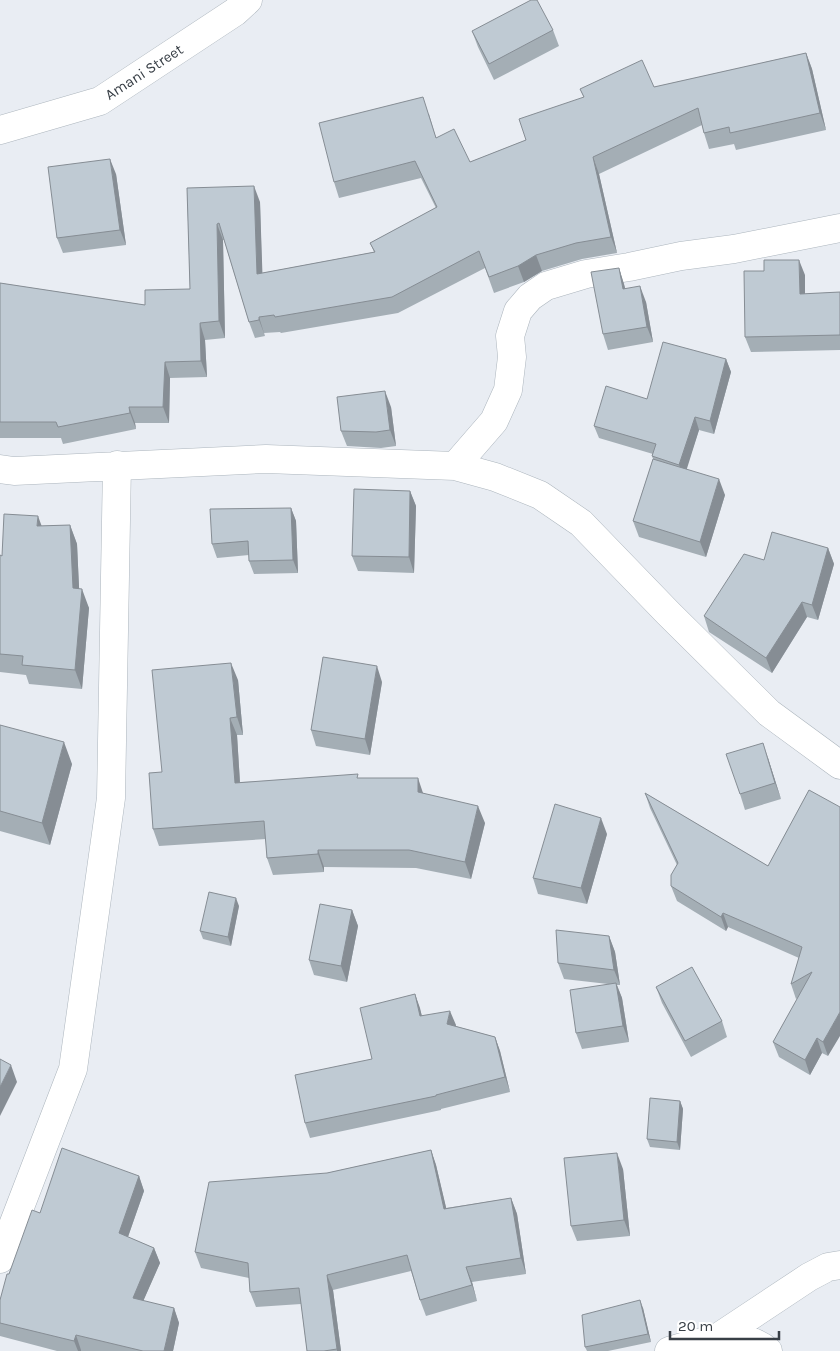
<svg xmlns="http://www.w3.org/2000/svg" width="840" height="1351" font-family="Karla,sans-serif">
<rect width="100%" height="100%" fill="#e9edf3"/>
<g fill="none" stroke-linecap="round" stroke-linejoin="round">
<defs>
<path id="street" d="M0,130L100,101L235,12L248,0
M455,466L494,421L508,390L512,357L510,336L518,311L530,297L546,286L586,274L629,267L681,256L734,249L840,228
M0,469L14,471L266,459L455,466L495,477L540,495L581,523L668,613L769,713L840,765
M0,1259L73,1069L111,798L117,465
M714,1340L809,1277L828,1267L840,1265
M669,1351C698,1342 742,1328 768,1351"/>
</defs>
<use href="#street" stroke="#acb5bd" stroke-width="29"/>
<use href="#street" stroke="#fff" stroke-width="28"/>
</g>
<path fill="#a4aeb5" d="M553,30L559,46L494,80L478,47L472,31Z
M806,53L812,69L826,130L736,150L734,144L709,149L704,133L702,125L599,174L617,253L582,259L542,271L524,282L494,293L485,268L398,313L281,333L280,332L264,333L265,336L255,338L249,322L224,240H223L225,338L205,340L207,377L170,378L169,423H135L136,429L63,444L61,438H0V283L145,305L190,289L187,188L260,202L262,273L374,252L370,243L436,208L421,178L339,198L334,182L429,114L436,138L470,162L526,140L584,98L580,89L654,87Z
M116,174L126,245L63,253L57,238Z
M619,268L625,288L646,302L653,342L608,350L603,334Z
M805,275V294L840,292V350L751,352L745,337Z
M726,359L731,372L714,434L699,430L686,469L725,495L706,557L639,537L633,521L653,459L652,456L653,454L599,438L594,426Z
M391,407L396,446L381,448L347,446L341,431Z
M410,491L416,506L414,573L358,571L352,556Z
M291,508L296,521L298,573L254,574L249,561V555L217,558L212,544Z
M70,525L77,544L79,589L89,608L82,689L29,684L26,675L0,672V555L2,556L42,526Z
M828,548L834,564L818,620L807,617L772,673L709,632L704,616L764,560Z
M238,680L243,735H237L240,782L359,778L423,793L485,823L471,879L416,868L324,867V872L273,875L267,858L266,839L159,846L153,829L162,772Z
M382,682L370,755L316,746L311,730Z
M0,725L72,764L50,845L0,831Z
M768,758L781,799L745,810L740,794Z
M809,790L828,1056L822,1053L810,1075L779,1057L773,1042L798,998L796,999L791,984L799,958L728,927L726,931L677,901L671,886L677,865L650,808L645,793L768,866Z
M607,834L587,904L538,894L533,878Z
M239,906L231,946L203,939L200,931Z
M352,910L358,926L347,982L314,975L309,960Z
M609,936L615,952L620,985H617L622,998L629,1042L582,1049L576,1033L608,984L564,979L558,963Z
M656,987L722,1021L727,1037L691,1057L662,1003Z
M415,994L422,1016L456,1025L455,1026L495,1037L500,1051L510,1092L441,1109V1110L310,1138L305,1123L372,1059Z
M680,1101L683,1109L680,1150L650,1147L647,1139Z
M431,1150L436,1165L446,1208L511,1198L517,1214L526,1274L472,1282L477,1301L426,1316L420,1300L411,1271L333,1290L341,1351H307L301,1304L256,1307L250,1292L249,1278L201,1268L195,1252L327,1173Z
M623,1169L630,1236L577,1241L571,1226Z
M139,1176L144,1191L128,1237L154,1248L160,1263L143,1301L174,1308L179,1323L173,1351H57L0,1336V1300L9,1274L40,1213Z
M643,1308L651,1342L608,1351H587L585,1347Z"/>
<path fill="#868d94" d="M806,53L812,69L826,130L820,113Z
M593,157L599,174L617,253L611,237Z
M110,159L116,174L126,245L120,230Z
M254,186L260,202L263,290L257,274Z
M217,224L223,240L225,338L219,321Z
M536,255L542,271L524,282L518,266Z
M799,260L805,275V309L800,294Z
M619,268L624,284L629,304L623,289Z
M640,286L646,302L653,342L647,327Z
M259,317L264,333L265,336L259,320Z
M200,323L205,340L207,377L201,361Z
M726,359L731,372L714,434L710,421Z
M165,362L170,378L169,423L163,407Z
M385,391L391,407L396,446L390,430Z
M129,407L135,423L136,429L130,413Z
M695,417L699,430L684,478L679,465Z
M719,479L725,495L706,557L700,542Z
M410,491L416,506L414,573L409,557Z
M291,508L296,521L298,573L293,560Z
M38,516L45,535L37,526Z
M70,525L77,544L80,607L73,588Z
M828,548L834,564L818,620L812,605Z
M82,589L89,608L82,689L75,670Z
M802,602L807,617L772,673L766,658Z
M231,663L238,680L243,735L237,717Z
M377,666L382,682L370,755L365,739Z
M230,718L237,735L241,800L235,783Z
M64,742L72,764L50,845L42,823Z
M763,743L768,758L781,799L775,783Z
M418,778L424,796L418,792Z
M478,806L485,823L471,879L465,862Z
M601,818L607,834L587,904L581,888Z
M318,850L324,867V872L318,854Z
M236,898L239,906L231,946L228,937Z
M352,910L358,926L347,982L341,966Z
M723,913L728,927L726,931L721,917Z
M609,936L615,952L620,985L614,970Z
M616,983L622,998L629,1042L623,1026Z
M415,994L420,1008L425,1030L420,1016Z
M450,1011L456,1025L453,1039L447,1024Z
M840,1012V1036L828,1056L823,1042Z
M495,1037L500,1051L510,1092L505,1077Z
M817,1038L822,1053L810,1075L805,1060Z
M11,1065L17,1082L0,1116V1087Z
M680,1101L683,1109L680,1150L677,1142Z
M431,1150L436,1165L450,1224L444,1209Z
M617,1153L623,1169L630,1236L624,1220Z
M139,1176L144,1191L124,1248L119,1233Z
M511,1198L517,1214L526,1274L521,1258Z
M154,1248L160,1263L138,1313L133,1298Z
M466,1267L472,1282L477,1301L472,1285Z
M327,1275L333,1290L341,1351H337V1349Z
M640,1300L643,1308L651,1342L648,1334Z
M174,1308L179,1323L173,1351H164Z
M76,1335L81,1350V1351H78L74,1341Z"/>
<path fill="#bfcad3" stroke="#868d94" d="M531,0H537L553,30L489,64L472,31Z
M806,53L820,113L730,133L729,127L704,133L698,108L593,157L611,237L576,243L536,255L518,266L489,277L479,251L392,297L275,317L274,315L259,317V320L249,322L219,223L217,224L219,321L200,323L201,361L165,362L163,407H129L130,413L58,427L56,422H0V283L145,305V290L190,289L187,188L254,186L257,274L375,252L370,243L437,207L415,161L334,182L319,123L423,97L436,138L454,129L470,162L526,140L519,119L584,97L580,89L642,60L654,87Z
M110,159L120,230L57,238L48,167Z
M764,260H799L800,294L840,292V335L745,337L744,271H764Z
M619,268L623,289L640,286L647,327L603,334L591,272Z
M663,342L726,359L710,421L695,417L679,465L652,456L656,444L594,426L606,386L647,399Z
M385,391L390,430L376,432L341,431L337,397Z
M653,459L719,479L700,542L633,521Z
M354,489L410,491L409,557L352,556Z
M291,508L293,560L249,561L248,541L212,544L210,509Z
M4,514L38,516L37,526L70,525L73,588L82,589L75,670L22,665L23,656L0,654V555L2,556Z
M772,532L828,548L812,605L802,602L766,658L704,616L744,554L764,560Z
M323,657L377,666L365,739L311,730Z
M231,663L237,717L230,718L235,783L358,774L357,778H418V792L478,806L465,862L409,850H318V854L267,858L264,821L153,829L149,773L162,772L152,670Z
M0,725L64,742L42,823L0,811Z
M763,743L775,783L740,794L726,754Z
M809,790L840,807V1012L823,1042L817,1038L805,1060L773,1042L812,972L791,984L802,947L723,913L721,917L671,886V875L678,863L645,793L768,866Z
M555,804L601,818L581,888L533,878Z
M209,892L236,898L228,937L200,931Z
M320,904L352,910L341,966L309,960Z
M556,930L609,936L614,970L558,963Z
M692,967L722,1021L685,1041L656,987Z
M616,983L623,1026L576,1033L570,990Z
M415,994L420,1016L450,1011L447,1024L495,1037L505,1077L436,1095V1096L305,1123L295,1075L372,1059L360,1008Z
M0,1059L11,1065L0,1087Z
M650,1098L680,1101L677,1142L647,1139Z
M62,1148L139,1176L119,1233L154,1248L133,1298L174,1308L164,1351H143L76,1335L74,1341L0,1323V1300L7,1274H9L32,1210L40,1213Z
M431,1150L444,1209L511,1198L521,1258L466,1267L472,1285L420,1300L407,1255L327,1275L337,1349L324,1351H307L299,1288L250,1292L248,1263L195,1252L209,1182L327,1173Z
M617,1153L624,1220L571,1226L564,1158Z
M640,1300L648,1334L585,1347L582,1315Z"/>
<g text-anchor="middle" stroke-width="4.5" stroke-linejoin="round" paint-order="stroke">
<g font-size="15" fill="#383f46" stroke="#fff">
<text transform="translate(144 72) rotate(-33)" y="5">Amani Street</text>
</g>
</g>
<path d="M670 1331v8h109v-8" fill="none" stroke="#383f46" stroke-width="2.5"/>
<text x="678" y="1331" font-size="15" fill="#383f46" stroke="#ffffff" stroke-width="4" paint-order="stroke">20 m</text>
</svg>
